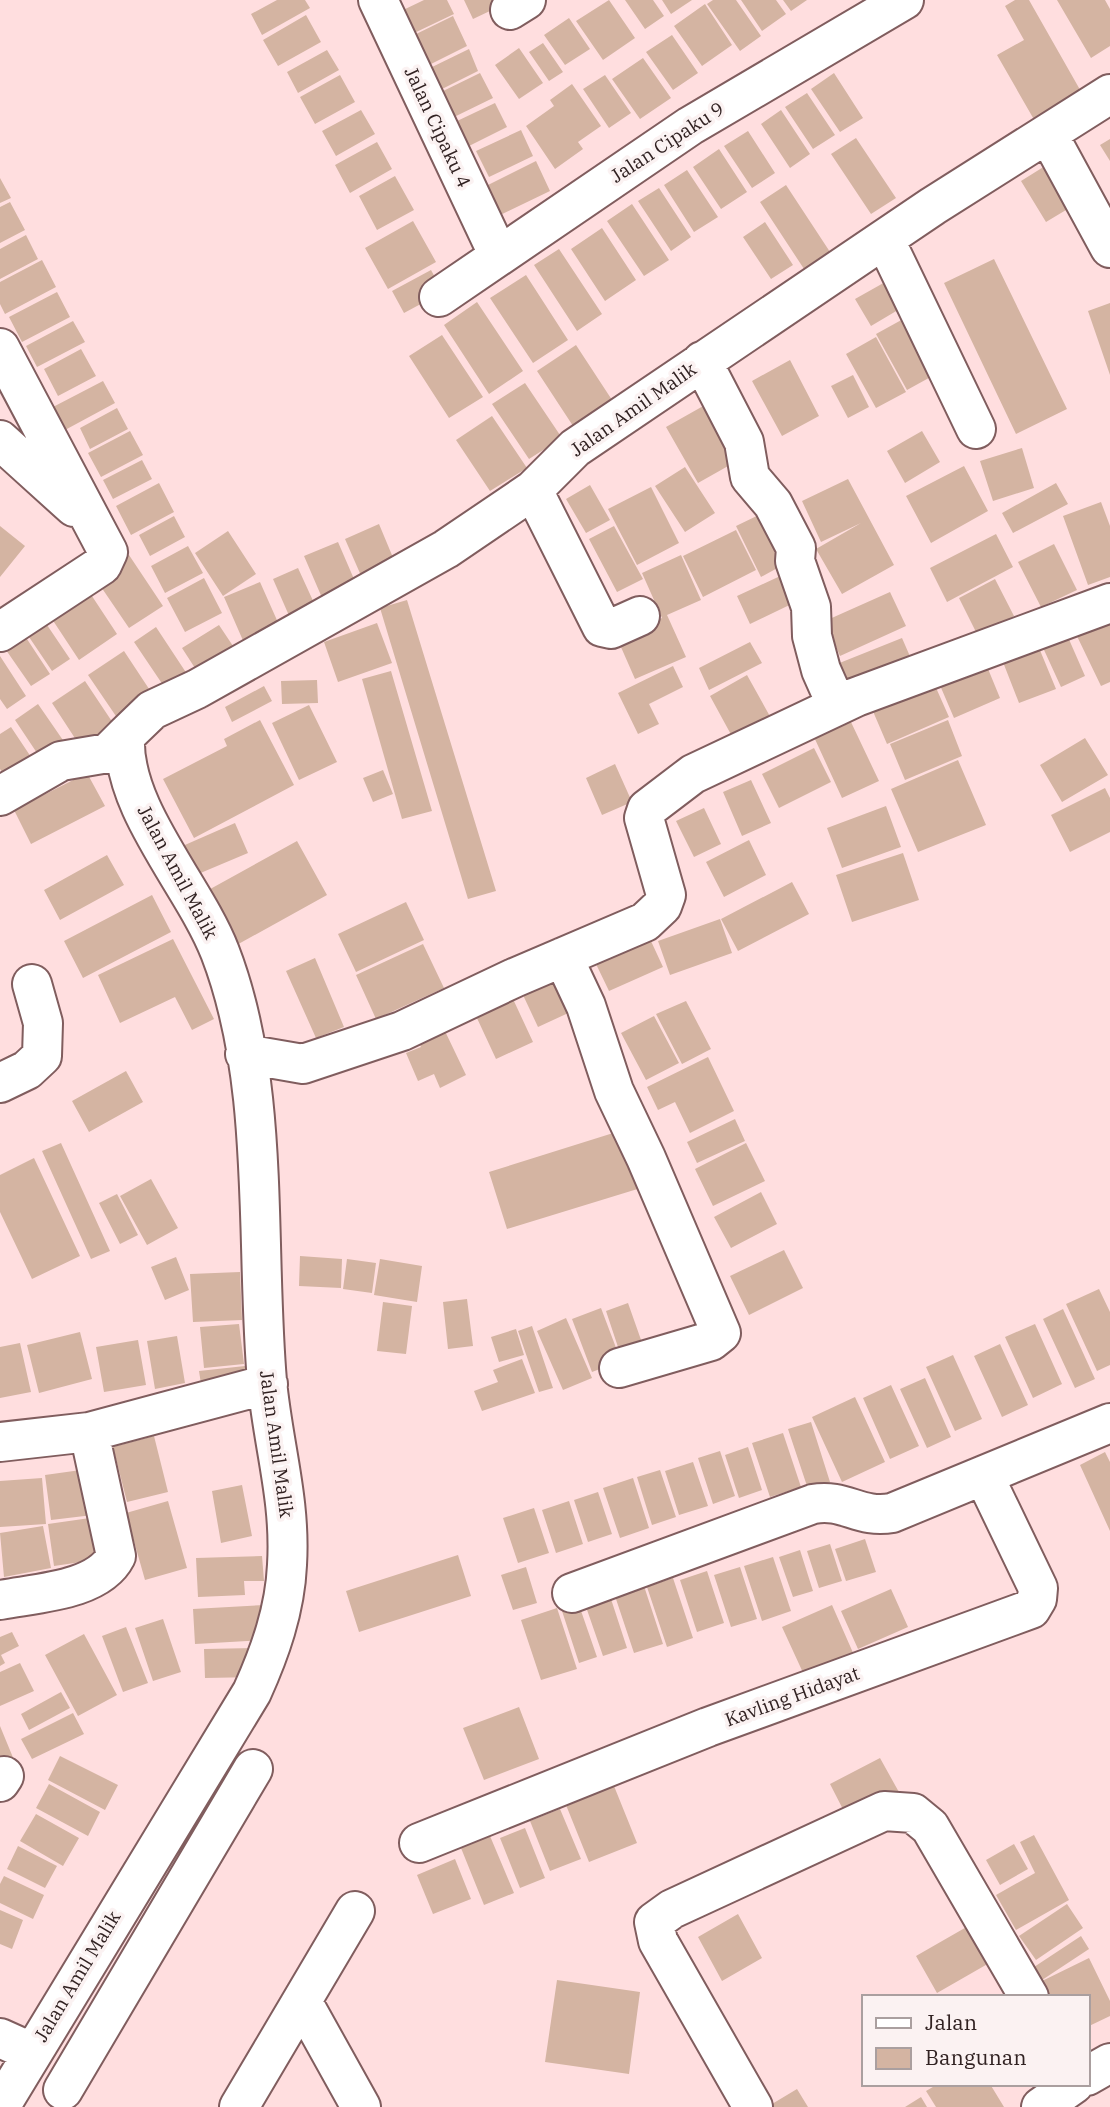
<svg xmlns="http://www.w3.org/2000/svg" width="1110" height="2107" font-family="'IBM Plex Serif',serif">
<rect width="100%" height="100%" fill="#ffdedf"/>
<path fill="#d4b4a2" d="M277,0H305L310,8L262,35L251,14Z
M424,0H447L454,14L410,35L399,12Z
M464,0H513L473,19Z
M609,0L635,38L603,60L576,21Z
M625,0H653L664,16L645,29Z
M662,0H692L671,14Z
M713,0H736L761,36L740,51L707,4Z
M741,0H776L786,14L762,31Z
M783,0H807L791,11Z
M1015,0H1029L1083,95L1036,123L997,55L1024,40L1005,6Z
M1057,0H1105L1110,9V46L1091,58Z
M705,4L732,45L702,66L674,26Z
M306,15L321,42L278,66L263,40Z
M453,16L467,46L425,67L410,37Z
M569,18L590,49L565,65L544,35Z
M672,35L698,73L673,90L646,52Z
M543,43L563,72L549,81L529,52Z
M519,48L543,83L519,99L495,65Z
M469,49L478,71L440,90L430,68Z
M327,50L339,70L298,93L287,72Z
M643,58L671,98L640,119L612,79Z
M480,73L493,98L452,118L439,93Z
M834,73L863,118L840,132L811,89Z
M340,75L355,102L315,124L300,97Z
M605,75L631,113L609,128L583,89Z
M572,84L601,126L578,142L583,149L555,169L526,126L554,106L550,100Z
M807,93L835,135L813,149L785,107Z
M495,103L507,127L467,147L455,122Z
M361,110L375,134L336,156L322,131Z
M781,110L810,154L790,168L761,124Z
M521,130L533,156L489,177L476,151Z
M748,131L775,173L752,188L724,146Z
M856,138L896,198L871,214L831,154Z
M1110,139V161L1100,145Z
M377,142L392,169L350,193L335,165Z
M719,149L747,192L721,209L693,167Z
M536,161L550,191L496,217L482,188Z
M1045,166L1071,207L1046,222L1021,181Z
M687,170L718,217L694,232L664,185Z
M395,176L414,210L377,230L359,196Z
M0,178L11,198L0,203Z
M786,185L832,255L806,272L760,202Z
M659,188L691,237L671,251L638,201Z
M10,202L25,230L0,243V207Z
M632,204L669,260L644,276L607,221Z
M413,221L436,262L388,289L365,248Z
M765,222L793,265L771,279L743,237Z
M602,228L636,280L605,301L571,249Z
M26,235L38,259L0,279V249Z
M559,249L602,314L577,331L534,265Z
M994,259L1067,409L1016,434L944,283Z
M42,260L56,287L5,314L0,304V282Z
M431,270L443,292L404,313L392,291Z
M526,275L568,340L533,363L490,298Z
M887,281L903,307L871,326L855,299Z
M57,292L70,317L22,342L9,317Z
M477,302L523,371L489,394L444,325Z
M1110,303V375L1088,311Z
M905,318L936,374L907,390L876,334Z
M73,321L85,342L37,367L26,346Z
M442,335L483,397L449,418L409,356Z
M876,337L906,392L876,408L846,354Z
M576,345L614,403L575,429L537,371Z
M81,349L96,376L58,396L44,369Z
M790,360L819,416L782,436L752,381Z
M853,375L869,407L848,418L831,386Z
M103,381L115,403L65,430L53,407Z
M525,383L562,438L529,459L492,404Z
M705,405L737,461L698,483L666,427Z
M117,408L128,429L90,449L80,428Z
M492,416L527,468L490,491L456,440Z
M130,431L143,455L101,477L88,453Z
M922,431L940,462L905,483L887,451Z
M1022,448L1034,488L993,501L980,461Z
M142,460L152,479L113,499L103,480Z
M964,466L988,511L931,543L906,496Z
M685,467L715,513L685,532L655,486Z
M848,479L894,565L842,594L816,549L861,523L821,542L802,501Z
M159,483L174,512L131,535L116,506Z
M1056,483L1068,504L1013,533L1002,513Z
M590,485L610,520L586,533L566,499Z
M651,487L679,543L637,565L608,509Z
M1101,502L1110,526V577L1088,585L1063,516Z
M767,511L792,560L761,577L736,526Z
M174,516L185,537L150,556L139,535Z
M379,524L399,572L366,587L345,539Z
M0,526L25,546L0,577Z
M614,526L643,579L617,592L589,539Z
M736,530L756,570L703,597L683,556Z
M228,531L256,574L223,596L195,553Z
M996,534L1013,567L947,602L930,568Z
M338,542L360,593L326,607L304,556Z
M1054,544L1077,590L1041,607L1018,562Z
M188,546L203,573L165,593L151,566Z
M129,555L163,606L129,628L95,578Z
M681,555L701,600L667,615L686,657L635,679L617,638L662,618L642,573Z
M298,568L320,616L294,627L273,579Z
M791,571L804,598L750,624L737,596Z
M204,578L222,613L185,632L167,598Z
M995,579L1014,616L978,636L959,598Z
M260,582L284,636L248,652L224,597Z
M86,587L117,634L79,660L48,613Z
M890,592L906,626L840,656L825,621Z
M407,600L496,891L468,899L380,608Z
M1110,615V682L1101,686L1075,632Z
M45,622L70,659L52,671L27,634Z
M377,623L392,663L338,682L324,642Z
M219,625L241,658L204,682L182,648Z
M156,627L187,674L165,688L134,642Z
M1064,628L1085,676L1061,687L1039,639Z
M25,636L50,674L31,686L6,650Z
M902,638L912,661L846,688L837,664Z
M750,642L762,663L709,690L699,668Z
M1037,643L1056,689L1019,703L1001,657Z
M124,651L157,701L122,725L88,675Z
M0,656L26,696L7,709L0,699Z
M986,664L1000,698L954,718L939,683Z
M673,666L683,687L649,704L659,724L638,734L618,693Z
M391,671L432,811L402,819L362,679Z
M747,675L772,720L734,740L710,696Z
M317,680L318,703L282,704L281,681Z
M85,681L115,726L82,749L52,703Z
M933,681L949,717L887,744L872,709Z
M264,686L272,701L232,722L225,707Z
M38,704L67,746L43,762L15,720Z
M309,705L337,762L299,780L272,723Z
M260,720L294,785L194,838L163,779L227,746L224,739Z
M850,720L879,781L842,798L814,737Z
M948,720L962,756L905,780L890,744Z
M11,727L37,766L10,784L0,769V734Z
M1085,738L1108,775L1062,802L1040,765Z
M814,748L831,782L779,808L762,774Z
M958,760L986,825L918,852L891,789Z
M615,764L632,802L602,815L586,778Z
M383,770L393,794L373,802L363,778Z
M87,773L105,806L31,844L14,810Z
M751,780L771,823L742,836L723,792Z
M1105,788L1110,798V832L1070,852L1051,815Z
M886,806L901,847L842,868L827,828Z
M704,808L721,844L694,857L676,821Z
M235,823L248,853L191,877L178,848Z
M749,840L766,875L724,897L706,862Z
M297,841L327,895L233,947L203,893Z
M903,853L919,900L852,922L836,875Z
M107,855L124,885L60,920L44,890Z
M792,882L809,914L738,951L721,919Z
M152,895L171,932L83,978L64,941Z
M406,902L424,940L356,972L338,934Z
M720,919L732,953L670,975L658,941Z
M173,939L214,1019L192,1030L175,997L120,1023L98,975Z
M650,939L663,967L609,991L596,964Z
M423,944L444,988L376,1019L356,975Z
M315,958L344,1027L316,1038L286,971Z
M561,977L577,1009L538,1027L523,995Z
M513,999L533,1042L496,1059L476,1016Z
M686,1001L711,1049L682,1064L656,1014Z
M654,1016L679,1063L646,1080L621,1033Z
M443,1027L466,1075L440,1088L434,1074L418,1081L406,1053L421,1047L417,1038Z
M708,1057L734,1111L690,1133L675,1102L658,1110L647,1087Z
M126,1071L143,1102L89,1132L72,1101Z
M735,1119L745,1141L697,1163L687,1142Z
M626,1129L644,1187L507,1229L489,1172Z
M61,1143L110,1251L91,1259L42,1151Z
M746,1143L765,1181L713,1206L695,1169Z
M34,1158L80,1256L32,1279L0,1212V1175Z
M151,1179L178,1228L147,1245L120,1196Z
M761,1192L777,1224L731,1248L714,1217Z
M117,1194L138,1235L120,1244L99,1203Z
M784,1250L803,1288L749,1315L730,1276Z
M300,1256L342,1259L341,1288L299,1286Z
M176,1257L189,1290L165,1300L151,1267Z
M347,1259L376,1263L372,1293L343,1289Z
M380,1259L422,1266L417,1302L374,1295Z
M240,1272L242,1320L193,1322L190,1274Z
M1099,1289L1110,1312V1365L1097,1371L1066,1304Z
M467,1299L473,1346L448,1349L443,1302Z
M383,1302L412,1306L406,1354L377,1351Z
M628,1303L646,1354L623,1362L606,1311Z
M601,1308L621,1361L592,1372L572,1319Z
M1063,1309L1095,1379L1075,1388L1043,1319Z
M566,1318L592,1378L563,1390L537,1331Z
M239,1324L244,1364L204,1368L200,1327Z
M1035,1324L1062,1384L1033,1398L1005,1337Z
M532,1326L553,1388L539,1392L518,1331Z
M516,1329L524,1355L499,1362L491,1337Z
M80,1332L92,1379L39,1393L27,1345Z
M177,1336L185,1383L155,1389L147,1341Z
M138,1340L146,1385L104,1392L96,1347Z
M20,1343L31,1392L0,1398V1347Z
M1000,1344L1028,1405L1002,1417L974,1356Z
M953,1355L982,1419L955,1431L926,1367Z
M522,1359L535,1393L482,1411L474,1391L498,1382L493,1370Z
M245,1366L246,1379L201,1384L199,1371Z
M925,1378L951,1437L927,1448L900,1389Z
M891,1385L919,1446L890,1459L863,1398Z
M855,1397L885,1462L842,1482L812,1417Z
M811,1422L830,1482L808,1489L788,1429Z
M783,1433L801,1487L770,1497L752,1443Z
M154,1436L168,1492L127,1502L113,1447Z
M748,1447L762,1490L739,1498L725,1455Z
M720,1451L735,1496L713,1504L698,1458Z
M1105,1452L1110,1462V1531L1080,1465Z
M693,1462L708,1506L679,1515L665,1471Z
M88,1469L93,1515L51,1520L45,1475Z
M660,1470L676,1517L652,1525L637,1477Z
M42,1478L46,1524L0,1527V1481Z
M633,1478L649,1528L620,1538L603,1488Z
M242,1485L252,1536L221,1543L212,1491Z
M598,1492L612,1534L588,1542L574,1500Z
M168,1501L187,1568L145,1580L126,1513Z
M569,1501L583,1544L556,1553L542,1510Z
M534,1508L549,1553L518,1563L503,1518Z
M90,1518L95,1560L54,1566L48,1524Z
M43,1526L51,1568L4,1577L0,1533Z
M865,1539L876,1572L846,1581L835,1549Z
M830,1544L842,1581L819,1588L807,1551Z
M800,1550L813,1591L793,1597L779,1557Z
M458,1555L471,1596L359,1632L346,1591Z
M262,1556L264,1581H244L245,1595L198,1597L196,1558Z
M773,1557L791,1611L762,1621L744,1566Z
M526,1567L537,1603L513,1610L501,1575Z
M740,1567L757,1619L731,1627L714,1575Z
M707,1571L724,1623L697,1632L680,1580Z
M673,1578L693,1638L667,1647L647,1587Z
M644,1586L663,1644L634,1653L615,1596Z
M891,1589L908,1627L858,1649L841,1611Z
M610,1596L627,1648L603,1656L585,1604Z
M265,1605L267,1640L195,1644L193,1609Z
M579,1605L597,1657L579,1663L562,1611Z
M832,1605L854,1655L805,1677L782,1627Z
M557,1608L577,1669L541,1680L521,1620Z
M163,1619L181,1672L153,1681L135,1628Z
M126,1627L148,1683L123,1692L102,1636Z
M12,1632L19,1646L1,1655L5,1663L0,1666V1637Z
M84,1634L117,1695L78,1716L45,1655Z
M255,1648L257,1677L205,1678L204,1649Z
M20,1663L34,1691L0,1706V1672Z
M61,1692L70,1708L29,1730L21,1714Z
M519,1707L539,1759L484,1780L463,1728Z
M73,1713L84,1734L32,1759L21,1739Z
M0,1726L14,1760L0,1766Z
M60,1756L118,1785L105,1810L48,1780Z
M880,1758L900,1794L849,1821L830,1784Z
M49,1784L100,1812L88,1836L36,1808Z
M614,1786L637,1843L589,1862L566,1805Z
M560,1809L581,1859L550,1871L530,1821Z
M36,1814L79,1838L63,1866L20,1841Z
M525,1828L545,1878L520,1888L500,1838Z
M1034,1835L1069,1900L1016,1930L996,1895L1035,1873L1020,1842Z
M490,1836L514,1893L484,1905L461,1848Z
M1014,1844L1028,1869L1000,1885L986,1860Z
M18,1846L57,1866L45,1888L7,1869Z
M455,1859L471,1899L433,1914L417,1875Z
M4,1876L44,1895L33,1919L0,1903V1884Z
M1067,1904L1083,1928L1036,1960L1019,1936Z
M0,1910L23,1920L12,1949L0,1944Z
M738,1914L762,1958L722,1981L698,1937Z
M977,1921L998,1958L937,1993L916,1956Z
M1081,1936L1089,1949L1039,1982L1031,1969Z
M1089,1958L1110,2001V2016L1087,2027V1997H1048L1040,1982Z
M557,1980L640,1992L629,2074L545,2062Z
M938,2084H990L1004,2107H936L926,2091Z
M797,2089L808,2107H767Z
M921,2097L927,2107H905Z"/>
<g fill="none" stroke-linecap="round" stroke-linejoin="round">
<defs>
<path id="minor" d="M378,0L498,254
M510,10L526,0
M1048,134L1110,248
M885,240L976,429
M439,297L690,126L904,0
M0,348L108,552L102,565L0,632
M702,361L744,442L750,477L773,504L796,548L795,561L811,607L812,636L821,670L837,706
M0,440L74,507
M533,490L602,627L611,629L640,616
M0,796L61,761L108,753L125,736
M563,957L586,1006L614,1091L646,1158L721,1333L711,1341L619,1368
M245,1054L303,1064L402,1031L514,978L645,922L662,906L666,895L644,818L647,809L693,774L856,697L1110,603
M0,1083L27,1070L42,1056L43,1023L32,984
M0,1442L89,1432L268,1384
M572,1593L813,1504C845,1498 859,1519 892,1513L1110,1423
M0,1600C36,1593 98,1591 116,1556L89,1432
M0,1782L4,1776
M419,1843L708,1727L1031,1609L1037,1599L1038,1588L984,1476
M302,2001L361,2107
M0,2038L31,2052
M1087,2076L1110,2063
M63,2090L253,1769
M0,2107L252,1692C270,1652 285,1610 287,1565C291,1500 273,1445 267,1381C255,1242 271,1084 220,952C194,885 121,809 125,736L152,710L197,689L446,549L533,490L575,448L933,206L1110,94
M239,2107L355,1911
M753,2107L658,1941L654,1922L672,1909L884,1811L913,1813L930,1827L1029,1997
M1041,2107L1074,2084"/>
</defs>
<use href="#minor" stroke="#805d5e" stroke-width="42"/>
<use href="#minor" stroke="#fff" stroke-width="38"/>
</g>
<g text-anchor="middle" stroke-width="7" stroke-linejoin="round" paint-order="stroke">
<g font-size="19" fill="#312222" stroke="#fbf2f2">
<text transform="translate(438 127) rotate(65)" y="7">Jalan Cipaku 4</text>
<text transform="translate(667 142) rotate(-33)" y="7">Jalan Cipaku 9</text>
<text transform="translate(633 409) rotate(-35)" y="7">Jalan Amil Malik</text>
<text transform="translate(178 872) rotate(62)" y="7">Jalan Amil Malik</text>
<text transform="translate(277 1444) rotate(82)" y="7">Jalan Amil Malik</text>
<text transform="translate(792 1696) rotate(-20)" y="7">Kavling Hidayat</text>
<text transform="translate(77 1976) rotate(-59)" y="7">Jalan Amil Malik</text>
</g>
</g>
<rect x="862" y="1995" width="228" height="91" fill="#fbf2f2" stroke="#aa9f9f" stroke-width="2"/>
<rect x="876" y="2018" width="35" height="10" fill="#ffffff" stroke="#aa9f9f" stroke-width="2"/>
<text x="925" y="2030" font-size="21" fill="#312222">Jalan</text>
<rect x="876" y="2048" width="35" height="21" fill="#d4b4a2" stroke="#aa9f9f" stroke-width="2"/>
<text x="925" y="2065" font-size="21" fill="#312222">Bangunan</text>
</svg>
